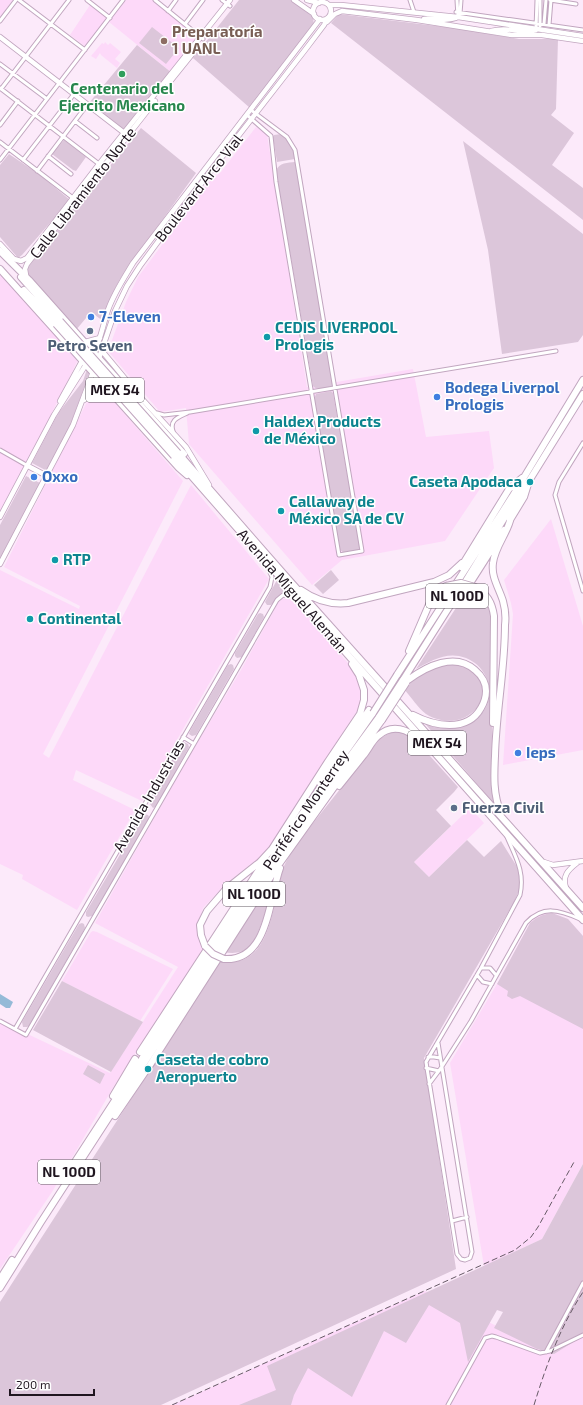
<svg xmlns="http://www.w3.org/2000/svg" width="583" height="1405" font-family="'Exo 2',sans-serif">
<rect width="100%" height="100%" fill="#fceafa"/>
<path fill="#fdd9f9" d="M0,0H13L0,17Z
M126,0H152L199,36L172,73L109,22Z
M90,5L107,18L86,47L70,35Z
M105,42L108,45L110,43L121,52L115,59L120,63L117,68L101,55L100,53L96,59L91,56L102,43L104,44Z
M256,127L267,134L307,387L413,369L426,437L489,431L494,468L445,541L342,560L312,585L189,444L186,408L160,412L108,351L126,302L138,277L209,182L221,172Z
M0,273L78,360L38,441L0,513Z
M97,382L183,481L43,754L49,758L191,485L269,579L142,801L76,770L73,780L135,810L77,910L22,879L23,875L0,864V570L79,609L80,606L4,567Z
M551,519L583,626V750L503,765L513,614L511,603L504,580Z
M289,598L292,599L355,671L362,685L361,700L359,708L325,760L270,847L263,855L229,881L203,908L197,928L200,942L205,949L164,1010L114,1086L52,1192L0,1269V1021L110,1073L178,967L95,923L187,760L241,670L278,603L282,599Z
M470,808L484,823L429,877L414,862Z
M552,913L568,919L583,936V1164L542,1239L484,1266L450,1063L497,984L530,923L536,917L544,914Z
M93,931L97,932L173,969L140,1021L62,981L91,932Z
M425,1291L554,1354L583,1308V1405H172Z"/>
<path fill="#dcc6da" d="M239,0H291L313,17L314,25L250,108L193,58Z
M339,14L461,29L519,39H558L556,109L551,115L574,133L552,165L583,188V220L331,23Z
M152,27L179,48L166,64L139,43Z
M137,45L172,73L126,132L89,103Z
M141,128L196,173L120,279L110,299L103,321L91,312L76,330L29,276L27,271L28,266Z
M281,134C289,141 294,149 295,159L277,162L273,137L274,135Z
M64,140L86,157L76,171L73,170L52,154Z
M463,141L583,234V335L578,342L502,354L488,250Z
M9,154L40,175L70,200L22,255L18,258L0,237V165Z
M295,162L333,386C326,387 317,391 313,386L276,171C279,162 288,163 295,162Z
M87,369L90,371L70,426L47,471L32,463L59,412L83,381Z
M331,391L333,393L360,548L358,551L344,553L339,549L314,399L316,394Z
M26,476L40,483L0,561V525Z
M331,570L339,580L323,594L314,585Z
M277,580L287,592L286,594L280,595L271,605H267L265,602L266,600Z
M469,588C482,593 487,599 490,612C491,654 492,696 492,737C492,761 489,784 497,807L421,719C429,723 437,726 447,728C452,728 457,726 462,725C501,716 497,664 459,656C444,653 428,662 416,669Z
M260,613L263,614L264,617L242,657L237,658L235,656V653L258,614Z
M448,663C454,664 461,664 467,666C471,668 473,671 476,674C496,699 468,726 441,720C436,719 430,717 426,714C418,708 411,697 404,689C416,674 431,669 448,663Z
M231,664L233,665L234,669L196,735L192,736L189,734L190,731L228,665Z
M398,731L411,735L458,787L454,792L436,810L451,826L414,862L429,877L467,840L484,857L501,841L519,870L521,886L514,902L424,1058L456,1269L161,1405H0V1302L220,961C274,971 272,899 284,866C287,859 291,853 294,847L380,739L389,733Z
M184,742L188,744L189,747L157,806L153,808L150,804V802L182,744Z
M144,814L148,815L150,818L92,916L88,917L86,916V912Z
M277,869C271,889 263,931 250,946C244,953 233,954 224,952Z
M552,913L568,919L583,936V1029L520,996L512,999L507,996L508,991L497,984L530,923C537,917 543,914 552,913Z
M82,923L84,924L85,928L29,1026L27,1027H23L22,1022L79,924Z
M62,981L143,1022L111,1072L33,1030Z
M88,1065L105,1074L100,1084L83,1074Z
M583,1164V1336L554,1354L537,1349L494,1328L503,1312L497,1310L468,1362L460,1323L429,1305L406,1343L384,1331L352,1397L308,1368L294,1395L291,1405H239L276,1390L267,1366L542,1239Z"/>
<path fill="#94bad7" d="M0,994L13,1002L10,1008H6L0,1004Z"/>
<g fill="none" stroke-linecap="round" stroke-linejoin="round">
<defs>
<path id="street" d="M19,0L85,50
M87,0L110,18
M155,0L203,39
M222,0L230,6
M410,0L414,12
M457,0L458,17
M550,0L576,4
M168,11L176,0
M456,12L583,30
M460,14L461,0
M0,21L16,0
M185,24L203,0
M544,24L546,0
M549,25L551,0
M540,26V0
M536,29L537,0
M0,64L47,99
M0,88L99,164
M1,89L69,0
M247,115L271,136L276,182L339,555L362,551L295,150L287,137L251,110
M75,121L97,138
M0,125L18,101
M0,142L73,198
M48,156L71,174
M0,160L123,0
M23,160L74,94
M37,171L87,105
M157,413L164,415L190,412L556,351
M173,431C169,419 180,417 189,412
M583,443L559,482L555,495L583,591
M0,450L28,466
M183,737L194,744
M481,968H490L496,975
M477,975L483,982L492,984
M0,1021L26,1035L277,600L283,595L295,596
M15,1029L270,587L272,577L267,565
M438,1043L472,1252L470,1258L465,1260L461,1259L457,1254L426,1062L481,968L520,895C525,872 516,858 507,837
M428,1057H434L440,1058
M426,1068L439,1071
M429,1084L441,1068L471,1021L526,923C543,905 559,910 580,919
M452,1221L467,1217
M546,1352L583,1283
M448,1405L485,1338L492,1336L496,1337L540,1353L550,1351L583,1335"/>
<path id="secondary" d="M294,0L314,14
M307,0L319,3
M313 11a9 9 0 1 1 18 0a9 9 0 1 1-18 0Z
M329,5H341L458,17L583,36
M424,19C436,18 445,22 456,18
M327,22L335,14L342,11L417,20L512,35H542L583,41
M491,31C507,26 521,34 536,30
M0,37L127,135
M168,84L197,48
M0,244L14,259L21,261L27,258L99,164L230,0
M26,275L25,269L27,264L155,101
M85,342L100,338
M102,351L142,399L186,447L209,485
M93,354C101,340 103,324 108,310C114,293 124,278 133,263L320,19
M98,361L115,311L127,286L140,266L197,189L305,50L324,25L328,18
M84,400L95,381L99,379
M60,401L82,361
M28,466L47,476
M0,517L54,415L87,363
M0,564L73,425L94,369
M544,862L553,865L583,861
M566,888C562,876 568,870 577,863"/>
<path id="highway" d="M0,251L29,280L184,454
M0,269L179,468L187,475
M21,277L60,321
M24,290L56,324
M178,453L289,580L583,908
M174,456L348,655L583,920
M510,520L524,497L528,484
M461,567L509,489L522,478
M475,587C487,594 492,602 494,616L493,723
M467,588L504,530
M301,590C315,600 330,605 348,603L434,582L449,575L462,563
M409,651L434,593L446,586
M397,675L512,497L583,380
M403,680L467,579L519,494L529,481L583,394
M408,680C427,666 455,652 475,670C481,675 486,683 486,691C486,697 484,703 481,708C467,733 434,726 413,715
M319,782L369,710
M339,786C347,776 355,766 363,756C368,750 372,741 378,736C392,723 408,729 420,741
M501,813C493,795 494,775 495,756C496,712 505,669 505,625C506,617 505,608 503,601C499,588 491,577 493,563C495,546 508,533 511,517
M205,946L201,935L200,925L207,911L226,889L260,862L272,849L327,763L360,714L364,700V690L359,675L352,664
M224,959C269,962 269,898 280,868
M140,1052L266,859
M150,1065L277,867L382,720
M113,1096L135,1059
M115,1116L145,1072
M71,1168L292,828L373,713
M0,1279L12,1260
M0,1288L41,1222L288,841L379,717"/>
</defs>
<use href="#street" stroke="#c1a6bf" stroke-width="5"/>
<use href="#secondary" stroke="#c1a6bf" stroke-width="6"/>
<use href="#highway" stroke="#c1a6bf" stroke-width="8"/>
<use href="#street" stroke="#fff" stroke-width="3"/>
<use href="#secondary" stroke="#fff" stroke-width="4.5"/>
<use href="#highway" stroke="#fff" stroke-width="6"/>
<path stroke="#675a66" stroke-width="1" stroke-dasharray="6 3" stroke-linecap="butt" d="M172,1405L515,1250L531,1237L538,1227L574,1162
M534,1405C546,1366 560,1327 583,1292"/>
<defs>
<path id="highway-bridge" d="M60,321L178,453
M56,324L174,456
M446,586L461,583L475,587
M373,713L397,675
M379,717L403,680
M382,720L406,683
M205,946L213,954L224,959"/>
</defs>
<use href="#highway-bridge" stroke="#c1a6bf" stroke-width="8" stroke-linecap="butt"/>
<use href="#highway-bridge" stroke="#fff" stroke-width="6"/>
</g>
<circle fill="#8d6e63" stroke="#fff" stroke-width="1.5" cx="164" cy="41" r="4"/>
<circle fill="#2e9e5b" stroke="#fff" stroke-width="1.5" cx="122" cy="74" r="4"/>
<g fill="#3f7fe0" stroke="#fff" stroke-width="1.5">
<circle cx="91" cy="317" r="4"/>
<circle cx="437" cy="397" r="4"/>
<circle cx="34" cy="477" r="4"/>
<circle cx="518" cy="753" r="4"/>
</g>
<g fill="#5c6f8a" stroke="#fff" stroke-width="1.5">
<circle cx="90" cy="331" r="4"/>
<circle cx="454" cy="808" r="4"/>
</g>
<g fill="#0f9aa8" stroke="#fff" stroke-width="1.5">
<circle cx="267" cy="337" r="4"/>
<circle cx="256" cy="431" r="4"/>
<circle cx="530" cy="482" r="4"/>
<circle cx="281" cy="511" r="4"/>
<circle cx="55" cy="560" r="4"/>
<circle cx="30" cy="619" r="4"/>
<circle cx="148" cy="1069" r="4"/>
</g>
<g text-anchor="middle" stroke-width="3" stroke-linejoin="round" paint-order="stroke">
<g fill="#fff" stroke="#625b62" stroke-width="1">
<rect x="86" y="378" width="58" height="24" rx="3"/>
<rect x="426" y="584" width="62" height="24" rx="3"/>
<rect x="408" y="731" width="58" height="24" rx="3"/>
<rect x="223" y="882" width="62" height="24" rx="3"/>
<rect x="38" y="1160" width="62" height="24" rx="3"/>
</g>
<g font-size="14" font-weight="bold" fill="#1f151f">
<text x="115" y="395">MEX 54</text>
<text x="457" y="601">NL 100D</text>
<text x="437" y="748">MEX 54</text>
<text x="254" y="899">NL 100D</text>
<text x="69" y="1177">NL 100D</text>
</g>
<g font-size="15" font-weight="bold" fill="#785e54" stroke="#fff" text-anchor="start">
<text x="172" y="37">Preparatoría<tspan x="172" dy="17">1 UANL</tspan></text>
</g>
<g font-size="15" font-weight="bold" fill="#27864d" stroke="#fff">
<text x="122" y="94">Centenario del<tspan x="122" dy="17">Ejercito Mexicano</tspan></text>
</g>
<g font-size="15" fill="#1f151f" stroke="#fff">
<text transform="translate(199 188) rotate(-52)" y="5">Boulevard Arco Vial</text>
<text transform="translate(83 193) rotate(-52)" y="5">Calle Libramiento Norte</text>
<text transform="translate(292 591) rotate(49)" y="5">Avenida Miguel Alemán</text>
<text transform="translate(149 796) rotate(-60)" y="5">Avenida Industrias</text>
<text transform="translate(306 810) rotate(-56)" y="5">Periférico Monterrey</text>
</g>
<g font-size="15" font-weight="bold" fill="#366cbe" stroke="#fff" text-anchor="start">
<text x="99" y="322">7-Eleven</text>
<text x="445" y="393">Bodega Liverpol<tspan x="445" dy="17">Prologis</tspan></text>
<text x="42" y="482">Oxxo</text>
<text x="526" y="758">Ieps</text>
</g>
<g font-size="15" font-weight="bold" fill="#0d838f" stroke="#fff" text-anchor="start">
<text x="275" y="333">CEDIS LIVERPOOL<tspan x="275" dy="17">Prologis</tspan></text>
<text x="264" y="427">Haldex Products<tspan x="264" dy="17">de México</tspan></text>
<text x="522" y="487" text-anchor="end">Caseta Apodaca</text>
<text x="289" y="507">Callaway de<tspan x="289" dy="17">México SA de CV</tspan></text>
<text x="63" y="565">RTP</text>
<text x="38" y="624">Continental</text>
<text x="156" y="1065">Caseta de cobro<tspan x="156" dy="17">Aeropuerto</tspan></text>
</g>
<g font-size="15" font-weight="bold" fill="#4e5e75" stroke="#fff">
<text x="90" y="351">Petro Seven</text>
<text x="462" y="813" text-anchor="start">Fuerza Civil</text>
</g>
</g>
<path d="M10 1389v6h84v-6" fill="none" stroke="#1f151f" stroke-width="2"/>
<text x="16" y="1389" font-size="12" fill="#1f151f" stroke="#ffffff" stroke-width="3" paint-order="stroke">200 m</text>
</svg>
